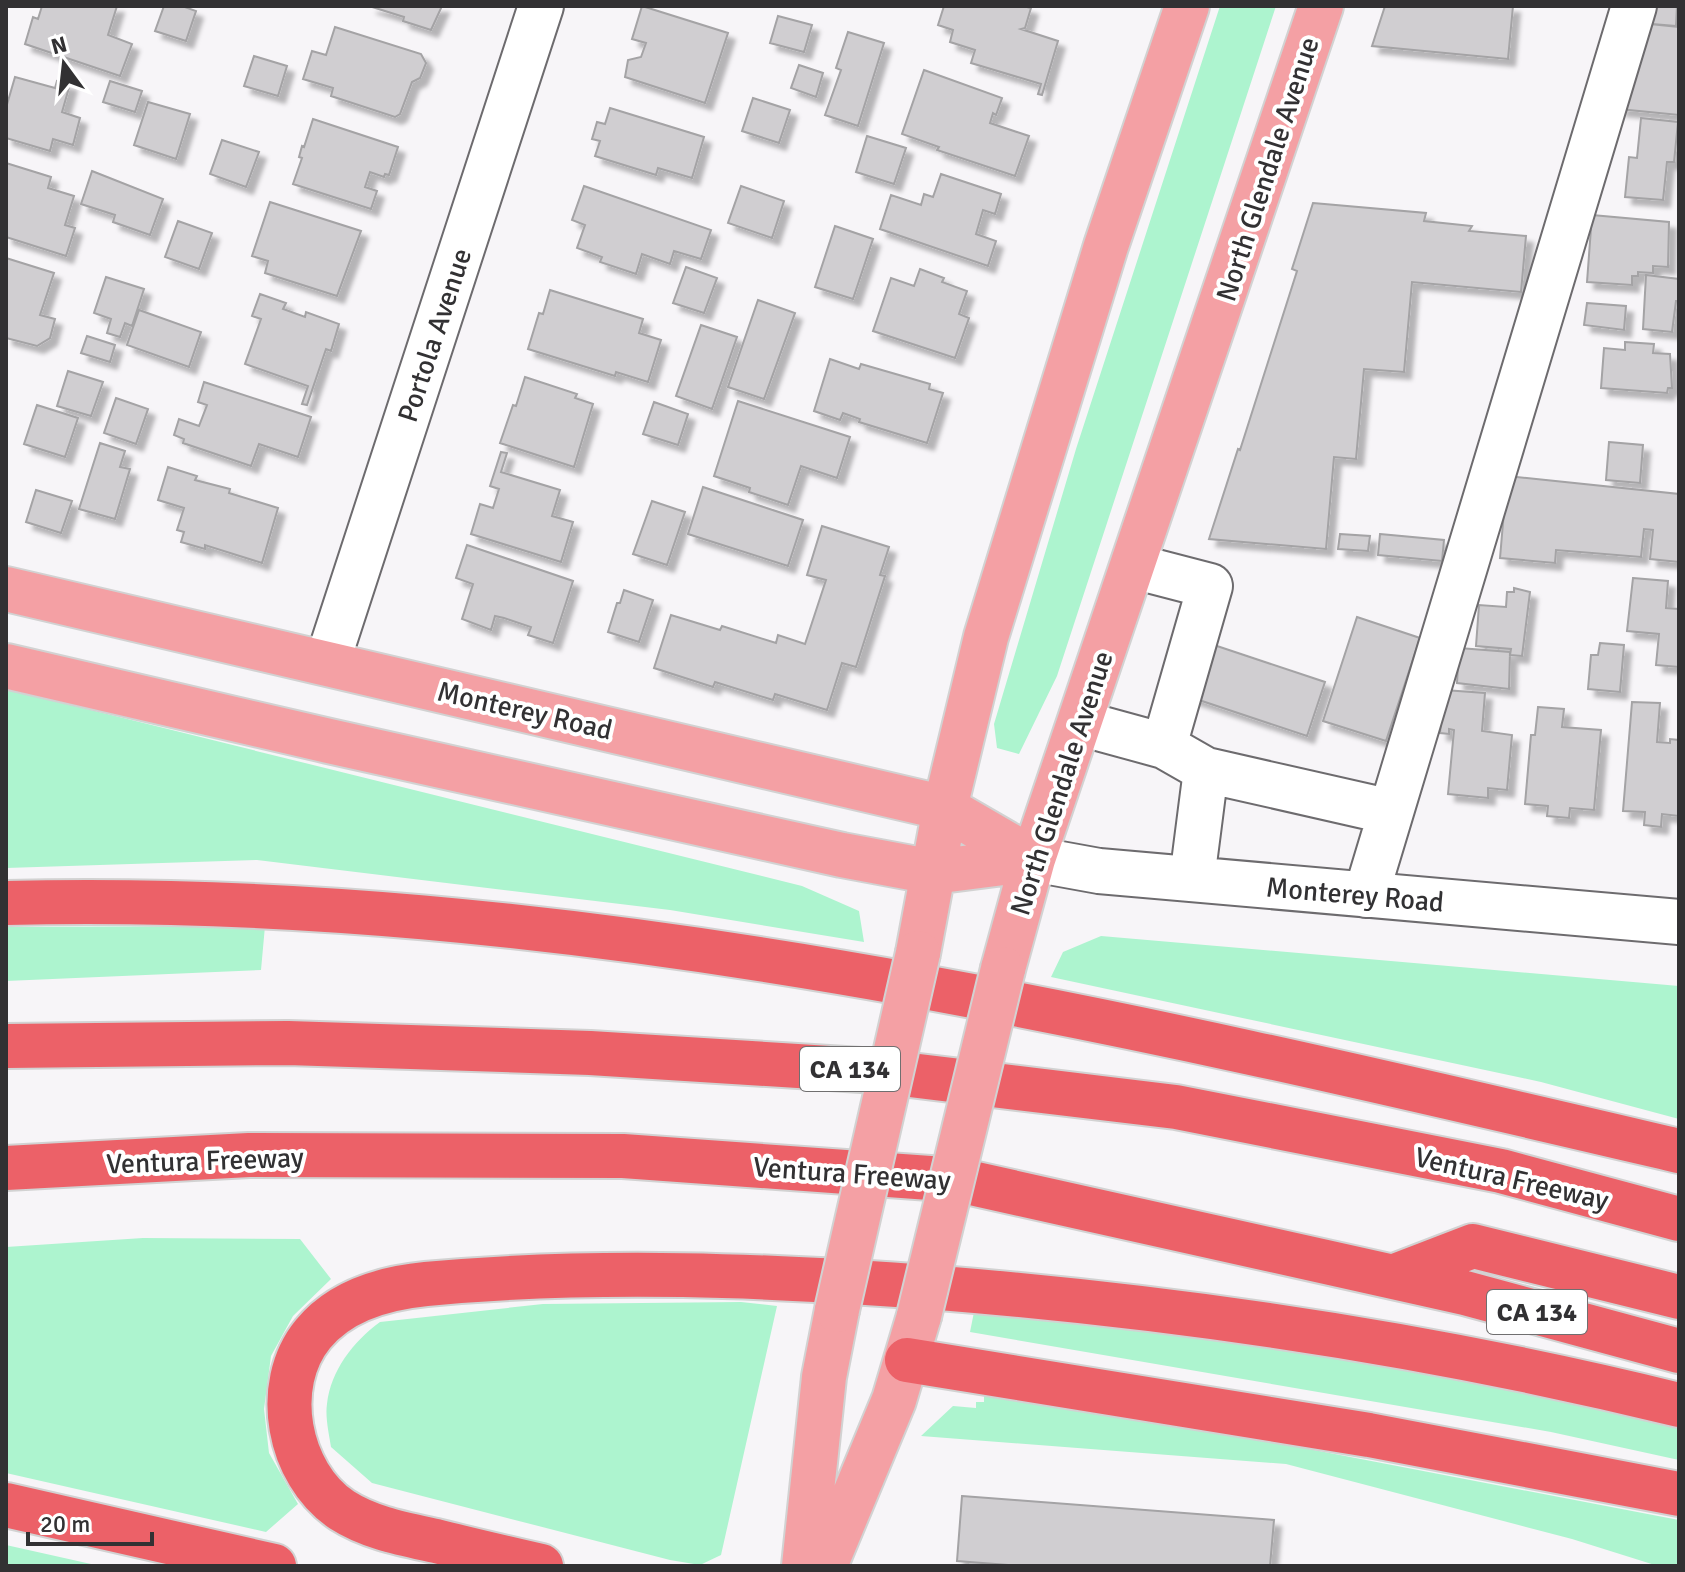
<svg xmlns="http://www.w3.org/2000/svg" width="1685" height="1572" font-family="Signika,sans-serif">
<defs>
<filter id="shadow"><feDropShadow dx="7" dy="7" stdDeviation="2" flood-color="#0004"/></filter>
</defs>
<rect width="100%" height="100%" fill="#f7f5f8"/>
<path fill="#adf4cf" d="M1220,6H1276L1057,676L1019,754L997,748L994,724L1076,449Z
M6,689L802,886L859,911L864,942L670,910L257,860L6,868Z
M265,926L261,970L6,981V927Z
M1101,936L1679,986V1119L1541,1082L1051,977L1063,952Z
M143,1238L300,1239L331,1279L293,1316L271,1356L264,1409L269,1453L298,1504L266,1532L6,1473V1247Z
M741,1302L777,1306L721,1555L700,1565L670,1560L372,1483L331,1447C329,1434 325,1417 327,1404C331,1370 353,1342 380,1322L543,1304Z
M975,1307L1320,1344L1679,1424V1460L1551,1432L970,1332Z
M984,1396L1288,1445L1679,1520V1566H1658L1572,1539L1286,1464L921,1436L953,1406L976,1408V1402H984Z
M6,1545L100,1566H6Z"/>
<path fill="#d0ced1" stroke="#a4a3a5" stroke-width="2" filter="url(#shadow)" d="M42,6H117L108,35L132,44L120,76L25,44L33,17L38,19Z
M164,6H182L196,11L186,41L155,31Z
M369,6H442L431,30L403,21L404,17Z
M642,6L728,33L705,103L625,77L628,60L641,57L646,43L632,39Z
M944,6H1023L1031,8L1025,28L1021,29L1058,41L1042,95L1038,94L1041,84L971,63L975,50L950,42L953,30L938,25Z
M1385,6H1513L1508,59L1372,46Z
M1641,6H1677L1676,26L1640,23Z
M778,16L812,25L804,52L770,43Z
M1640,23L1679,27V115L1619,109Z
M335,27L421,54L426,63L420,78L412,82L400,114L395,117L331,96L333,88L303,79L312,51L326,55Z
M848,32L884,43L858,126L825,115L841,70L836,68Z
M254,56L287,66L278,96L244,86Z
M799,65L823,73L816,97L791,88Z
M924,70L1002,98L996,115L993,113L990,123L1029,136L1015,176L937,150L939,147L902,134Z
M15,77L55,88L57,81L70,84L62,112L80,118L73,145L53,139L50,151L6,138V108Z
M110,81L142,91L135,112L103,102Z
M753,98L790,110L779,143L742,131Z
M148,102L190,114L176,159L134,145Z
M610,108L704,137L692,178L658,168L656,175L595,156L600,141L592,139L597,122L605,124Z
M1641,118L1678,122L1674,162H1667L1663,200L1625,197L1629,157L1637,158Z
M313,119L398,147L389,175L385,174L384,177L370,172L365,187L377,191L371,209L293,184L302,158L299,157L302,146L304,147Z
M867,136L906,148L894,184L856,172Z
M222,140L259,152L246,187L210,174Z
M6,163L51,177L48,188L74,196L65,225L75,228L66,256L6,237Z
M92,171L163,199L150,235L113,222L115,215L81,204Z
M941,174L1001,194L995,214L983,210L976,234L996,241L988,266L880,229L891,195L921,205L924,194L933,197Z
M584,186L711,230L701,259L674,251L670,264L642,254L636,274L600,262L602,257L577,248L585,225L572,220Z
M741,186L784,201L772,238L728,223Z
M270,202L361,231L337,296L265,273L268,261L252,256Z
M1313,203L1426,213L1424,221L1472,226L1469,231L1526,236L1521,292L1412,282L1404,372L1364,369L1356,459L1334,457L1326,549L1209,539L1238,449L1240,450L1297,271L1292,269Z
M1592,215L1669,222L1668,267L1653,266V273L1638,272V276H1632V285L1587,282Z
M178,221L212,233L199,269L165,257Z
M835,226L873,239L853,299L815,287Z
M6,258L54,273L40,315L55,319L50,338L37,346L6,338Z
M686,267L717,278L704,313L673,303Z
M920,269L944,278L942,282L967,291L959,314L969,318L955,358L873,331L891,278L914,286Z
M1646,275L1679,279V301H1676L1672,332L1643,329Z
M106,277L144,289L132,326L125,323L120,337L107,333L111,319L94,313Z
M550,290L643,319L639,333L661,340L648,382L616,372L615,376L528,349L539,313L543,314Z
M260,294L286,303L283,309L305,317L306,312L339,324L331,351L326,349L307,405L302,404L308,386L245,364L261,319L252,316Z
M758,300L795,313L764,399L728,387Z
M1587,303L1626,306L1624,330L1584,325Z
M139,310L201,332L189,367L127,345Z
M701,325L737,337L712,409L676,396Z
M87,336L115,345L110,362L81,353Z
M1625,342L1654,344L1653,353L1670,354L1672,388H1668L1667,393L1601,388L1604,348L1625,350Z
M830,359L859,369L861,364L906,377L930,384L929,389L943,393L927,443L859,422L860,419L843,413L840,420L814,411Z
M68,371L103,382L91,416L57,406Z
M525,377L577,394L575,398L593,404L574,467L500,443L513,405L516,406Z
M204,382L311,417L298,457L259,444L251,466L183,443L184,439L174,435L179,419L199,426L207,405L198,402Z
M116,398L148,409L136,444L104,433Z
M738,401L850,437L837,478L801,466L788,505L749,492L750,488L714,476Z
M654,402L688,414L678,445L643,434Z
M37,405L78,418L65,457L24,444Z
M1609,442L1643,445L1640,483L1606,480Z
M100,443L125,451L120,467L130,469L115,519L79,509Z
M501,452L507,453L501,472L560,490L552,516L573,522L561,562L471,534L480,504L493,508L499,489L490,486Z
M168,467L197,476L195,480L230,489L229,493L278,508L262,563L205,545V549L181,542L184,532L177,530L184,508L158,500Z
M1507,476L1679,494V562L1650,559L1653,530L1644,529L1641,557L1556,550L1555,563L1500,558Z
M703,487L803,520L788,566L688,534Z
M36,490L72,501L61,533L26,522Z
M652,501L685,512L667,565L633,554Z
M822,526L889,547L880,575L885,576L856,667L842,663L827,710L775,694L773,700L715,682L713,687L654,668L671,615L720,630L722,626L776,643L778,635L805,644L826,580L807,575Z
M1340,534L1370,536L1368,551L1338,549Z
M1380,534L1444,540L1442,561L1378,555Z
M467,545L573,581L553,643L528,635L531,627L504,618L495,616L491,630L462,619L473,584L456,578Z
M1633,578L1668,581L1666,608L1679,609V667L1656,665L1659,634L1627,631Z
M1514,588L1530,592L1522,656L1510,655L1511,649L1476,646L1479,605L1506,607L1507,592H1514Z
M624,590L653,600L639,642L608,632L617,603H620Z
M1357,617L1420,638L1386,741L1323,721Z
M1205,642L1325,682L1307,736L1187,696Z
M1600,643L1624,645L1620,692L1588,689L1591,655H1598Z
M1459,648L1510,652L1509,689L1457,683Z
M1444,690L1485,693L1482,731L1512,735L1507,790L1488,788V798L1448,794L1454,730L1449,729V734L1440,733Z
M1632,702L1660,703L1657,742L1670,743V739L1679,740V816L1662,814L1661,827L1644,825L1645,812L1623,811Z
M1538,707L1564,709L1562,727L1601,730L1594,810L1570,808L1569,818L1547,816L1548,806L1525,804L1531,735H1535Z
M962,1496L1274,1520L1270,1566H1020L957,1561Z"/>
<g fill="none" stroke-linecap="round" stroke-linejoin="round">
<defs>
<path id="minor" d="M1133,566L1210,586L1164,746
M327,663L541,6
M1080,723L1164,746L1206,770L1391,812
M1033,859L1099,871L1679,922
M1192,879L1206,770
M1366,895L1634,6"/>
<path id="major" d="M6,589L945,808L1033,859
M6,666L329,741L842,855L933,872L1033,859
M918,953L945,808L986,637L1106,246L1187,6
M1003,969L1033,859L1321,6
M804,1566L824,1377L837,1310
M825,1566L894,1400L919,1316"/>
<path id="highway" d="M6,903C570,889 1133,1023 1679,1151
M6,1046L288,1043L590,1053L877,1071L1176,1107L1501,1171L1679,1219
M6,1168L249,1155L623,1156L958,1180L1465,1293L1679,1351
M1395,1276L1473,1246L1679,1297
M907,1360L1369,1435L1679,1494
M6,1505L274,1566
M541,1566C506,1558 471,1550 436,1541C404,1534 370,1528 342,1510C288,1474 271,1385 313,1334C340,1301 385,1288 426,1284C596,1268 770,1275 940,1288C1189,1308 1436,1345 1679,1405"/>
</defs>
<use href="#minor" stroke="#6d6b6e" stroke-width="48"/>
<use href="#major" stroke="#d2d2d2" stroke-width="48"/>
<use href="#highway" stroke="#d2d2d2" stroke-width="48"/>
<use href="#minor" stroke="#fff" stroke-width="44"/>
<use href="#major" stroke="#f4a0a4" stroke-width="44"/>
<use href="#highway" stroke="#ec6168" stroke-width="44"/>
<defs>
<path id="major-bridge" d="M837,1310L918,953
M919,1316L1003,969"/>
</defs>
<use href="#major-bridge" stroke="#d2d2d2" stroke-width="48" stroke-linecap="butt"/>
<use href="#major-bridge" stroke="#f4a0a4" stroke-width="44"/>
</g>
<g text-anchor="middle" stroke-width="8" stroke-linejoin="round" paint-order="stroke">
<g fill="#fff" stroke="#706f70" stroke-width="2">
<rect x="800" y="1047" width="100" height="44" rx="6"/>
<rect x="1487" y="1290" width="100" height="44" rx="6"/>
</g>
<g font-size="26" font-weight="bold" fill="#323133">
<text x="850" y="1078">CA 134</text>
<text x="1537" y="1321">CA 134</text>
</g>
<g font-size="28" fill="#323133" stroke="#fff">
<text transform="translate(1267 169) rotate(-72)" y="10">North Glendale Avenue</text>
<text transform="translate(434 335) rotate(-72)" y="10">Portola Avenue</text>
<text transform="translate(525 710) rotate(13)" y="10">Monterey Road</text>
<text transform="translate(1061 783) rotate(-72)" y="10">North Glendale Avenue</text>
<text transform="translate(1355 894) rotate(5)" y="10">Monterey Road</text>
<text transform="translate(205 1160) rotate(-2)" y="10">Ventura Freeway</text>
<text transform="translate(852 1173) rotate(4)" y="10">Ventura Freeway</text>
<text transform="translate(1512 1178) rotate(13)" y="10">Ventura Freeway</text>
</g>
</g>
<rect width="1685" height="1572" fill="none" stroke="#323133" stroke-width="16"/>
<g transform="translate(64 64) rotate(345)" stroke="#ffffff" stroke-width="6" paint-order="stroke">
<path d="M0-6L14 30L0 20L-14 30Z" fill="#323133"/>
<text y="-12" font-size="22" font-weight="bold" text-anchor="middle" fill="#323133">N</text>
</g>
<path d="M28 1532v12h124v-12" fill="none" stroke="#323133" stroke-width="4"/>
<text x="40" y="1532" font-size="24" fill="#323133" stroke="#ffffff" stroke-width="6" paint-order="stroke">20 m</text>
</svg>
